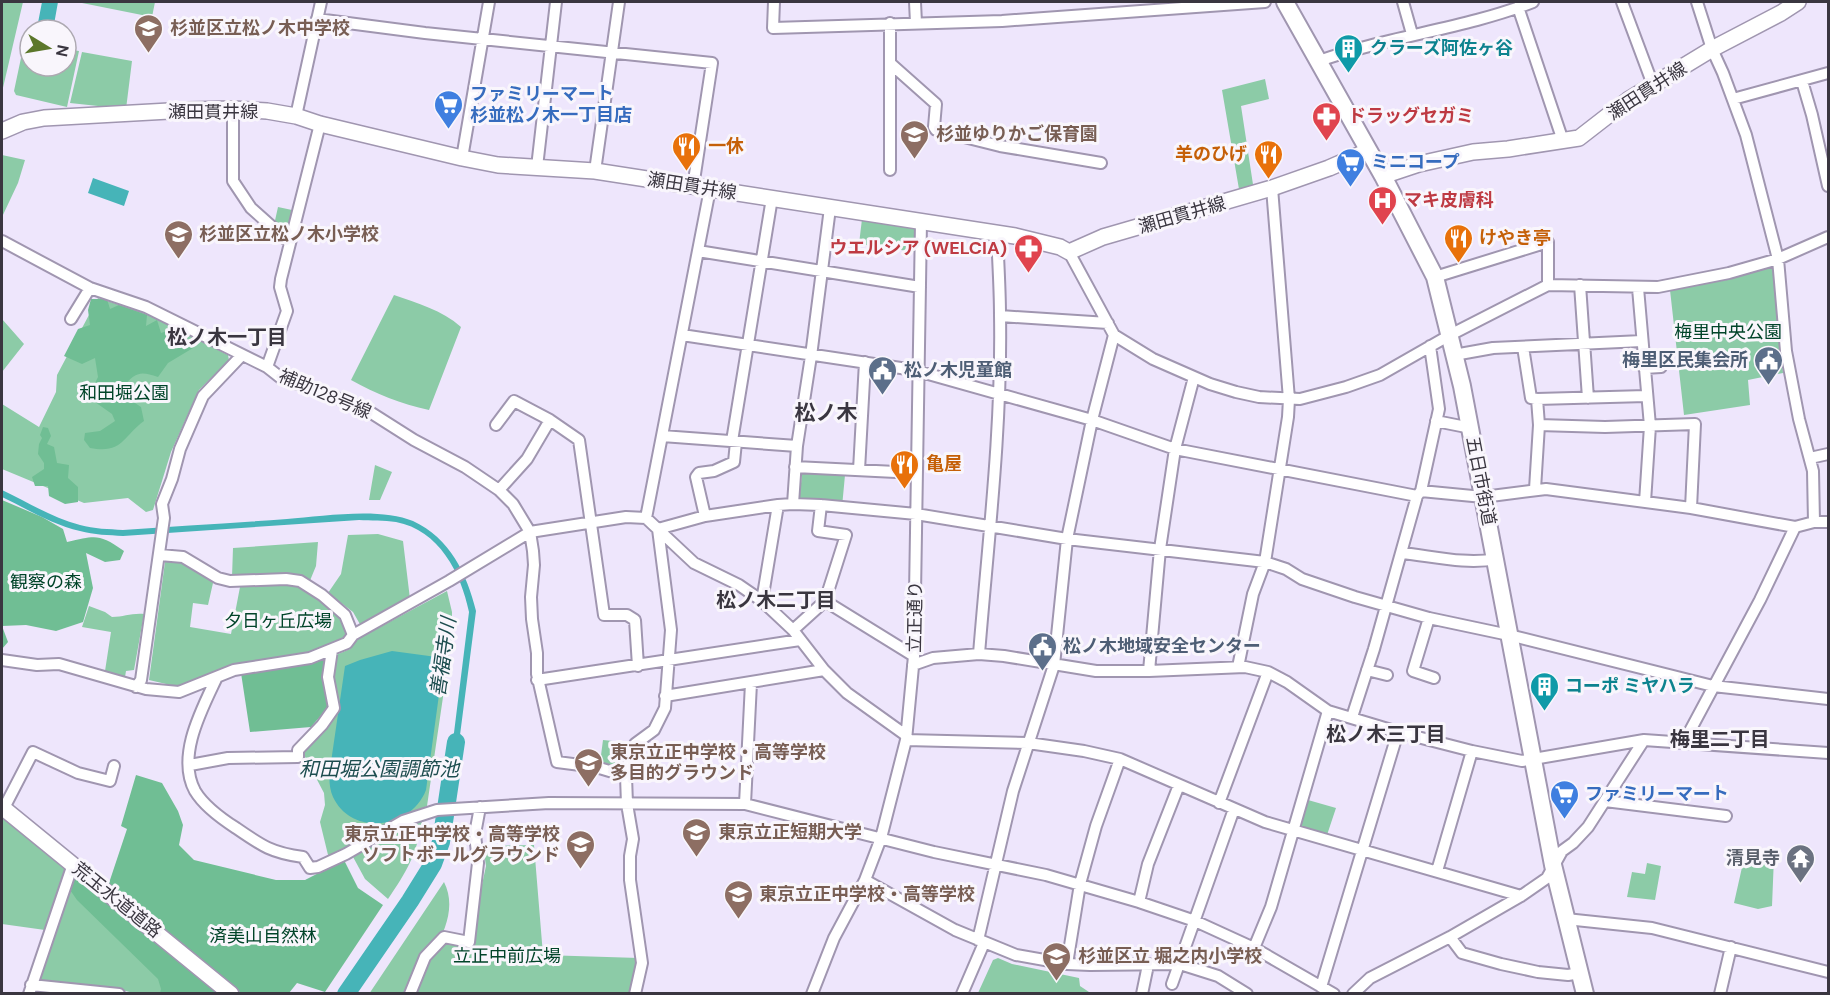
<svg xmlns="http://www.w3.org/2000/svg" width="1830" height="995" font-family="'DM Sans','Noto Sans JP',sans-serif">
<rect width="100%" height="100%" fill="#eee6fc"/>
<path fill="#8ccba7" d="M2,2H23L2,92Z
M77,2H155L152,17Z
M25,39L30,40V66H66V49L79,51L67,107L16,95L14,91Z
M82,52L132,61L126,109L70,103Z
M1265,79L1269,99L1241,106L1254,191L1240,195L1222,90Z
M2,155L25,160L18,183L2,217Z
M278,207L292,210L288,229L274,225Z
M862,219L916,228L915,252L859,244Z
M1771,265L1775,269L1783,373L1748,380L1750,405L1684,415L1670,290L1726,280Z
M394,295C417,303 442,310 461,327L429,410C401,404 376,394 351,380Z
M98,298L147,314L228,355L229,360L199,390L171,452L153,510L146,512L128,498L84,503L2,469V404L39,427L56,392L57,375Z
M2,319L24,344L2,372Z
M375,465L392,472L380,500H369Z
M802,473L845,475L842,507L799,504Z
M378,534L403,541L410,599L361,626L353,612L328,593L341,574L348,535Z
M318,542L316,566L309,583L232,577L233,548Z
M182,560L192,569L211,578L213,583L208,605L193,603L190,627L231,634L240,587C254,586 269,583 282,583C310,584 330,607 347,626L346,638L331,647L179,687L149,680L165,562Z
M447,591L452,612V636L427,806L404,817L329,859L320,822L325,805L324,793L302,751L335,716L338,701L334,674L336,655L350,649L354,641Z
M89,606L105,612L112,617C124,617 131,613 144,614L134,670L126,671L125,677L105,671L111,632L82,627Z
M603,740L632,743L624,768L619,770L600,763Z
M1308,800L1336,808L1327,835L1300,828Z
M2,814L66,868L45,930L2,924Z
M413,820L422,822C416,856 407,871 388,899L365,879L352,855Z
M534,845L543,955L639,958L632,993L414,994L428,959L445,941L474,946V922L486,866L483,846Z
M1745,854L1774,857L1772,906L1758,909L1734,903Z
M1647,863L1661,866L1655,900L1627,897L1632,872L1645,874Z
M72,875L221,993H134L117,989L37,982Z
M444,882C463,919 426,962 407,993L369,994Z
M998,958L1012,964L1079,978L1080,986L1089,992L1088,994L978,993L993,960Z"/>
<path fill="#70be94" d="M91,299H107L110,309L119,305L147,315L146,326L157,320L161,333L173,329L186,336L193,348L168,363L158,377C139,370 135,373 122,388L126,397L141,407L144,421C122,437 123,454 90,448L84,440L85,433L100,431L115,421L112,414L95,402L92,389L98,377L95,358L82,364L64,356L78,329L90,325L88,310Z
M43,427L48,428L51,436L47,444L54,447L57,463L69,465L68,478L78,487V502L65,504L49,496L48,486H35L32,477L44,469V463L38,454L39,444L42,438L40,435Z
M2,500L42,517L63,529L67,542C96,536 98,533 124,551L120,560L105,562L86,553L93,588L83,622L56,631L26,625L2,626L8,642L2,649Z
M326,656L330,705L311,727L250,732L241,673Z
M136,775L162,783L178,811L183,825L179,845L194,860L276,880H305L344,860L358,888L383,905L325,992L297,983L289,993H241L108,886L127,829L121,826Z
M74,874L221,993H160L161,989L158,979L77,900L68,887Z"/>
<path fill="#46b4b8" d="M42,2H58L53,30L37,28Z
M93,178L129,191L124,206L88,193Z
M2,490C27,502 53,518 80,525C94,529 109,529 123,530C178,526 232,523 287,519C322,516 381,507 413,521C450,538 467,574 476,611L456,766L450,765L469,612C461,573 439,530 396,522C384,520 371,521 359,520L123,536C109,535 94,535 80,531C53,525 27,509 2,497Z
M392,651L444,658L426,790C411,829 352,837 333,797C329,788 329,778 330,769L345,666L360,660Z"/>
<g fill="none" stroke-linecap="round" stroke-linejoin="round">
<path stroke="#46b4b8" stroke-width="18" d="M346,994L410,901L433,864L441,842L456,742"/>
<defs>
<path id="street" d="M774,2L773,28L1002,21L1265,2
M915,2L916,23
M1403,2L1412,34
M1622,2L1653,85
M1697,2L1712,49L1723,73L1746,135L1778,259L1786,351L1799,419L1813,471L1814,522
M1518,7L1563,141
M317,19L425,33L712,63L693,187
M1319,61C1389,36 1464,29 1533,2
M891,64L936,104L934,127L936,130L1000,146L1101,163
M1802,81L1812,115L1828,186
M1733,99L1828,73
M233,109V181L251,208L289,242
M296,116L321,2
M462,158L489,2
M537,167L556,2
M890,170V23
M595,171L619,2
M2,241L90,288L146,307L267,367L281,378L362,407L414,440L465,467L499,490L513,504L530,532L533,551L534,565L531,597L532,619L537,653V674L557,762L596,767L626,776
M698,251L920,287
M1069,252L1114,335L1153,359L1210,384L1236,392L1259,397L1300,399L1346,387L1380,375L1450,335L1548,285L1658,287L1729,273L1778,259L1828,237
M1435,277L1548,242V285
M1580,285L1588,398
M1638,288L1650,426L1645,502
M1000,316L1108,323
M71,319L90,288
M682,335L914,370L1092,420L1175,449L1417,496L1421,491L1483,497L1546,489L1691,508L1795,527
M1523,347L1531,398L1537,399
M1454,355L1493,348L1642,341
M267,367L287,311L280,287L281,279L320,124
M1644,368L1661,367
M1436,421L1471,428
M496,425L514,401L550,420L579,440L604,615H627L635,620L638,666
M1539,425L1605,427L1695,424L1691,508
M662,436L797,446
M732,441L772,198
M1810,458L1828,454
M795,467L916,473
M859,470L865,362
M1535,489L1539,425L1537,399L1646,396
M499,490L527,459L550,420
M1421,491L1439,409L1430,346
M793,504L797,446L811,356L830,208
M705,516L696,477L699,473L714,471L734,462L736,442
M646,518L710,189
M658,529L705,516L778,505L793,504L821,505L916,514L1067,539L1265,562L1286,569L1302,579L1355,597L1429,618L1509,635L1713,686L1828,699
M1402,553C1432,556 1466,565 1496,559
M160,555L183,557L218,578L230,581L286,579L300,581L322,595L345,615L353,635
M762,601L778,505
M825,601L914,656
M1429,618L1413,671L1434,678
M793,630L825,601L846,535L818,531L821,505
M979,654C988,542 1002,429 1000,315C1000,288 998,260 997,233
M2,660L37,665L59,664L146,689L179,692L234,670L310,658L347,643L353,635L449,581L530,532L626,517L646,518L694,563L739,585L762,601L793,630L824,670L847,693L907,736
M913,665L933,658L979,654L1004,656L1096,671H1149L1245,667L1268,672L1287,682L1328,711L1398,732L1472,751L1522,761L1644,740L1828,753
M1238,667L1253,594L1265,562L1288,417L1289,399L1272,188
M1367,670L1387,675
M1149,671L1160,549L1175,449L1194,377
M217,677C202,709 176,756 195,791C204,806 222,819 236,828C262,846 272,853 303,857L310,868L318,867L346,854L403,821L437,810L549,803L745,804L934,852L1046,875L1139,902L1195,921L1254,948L1334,994
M537,680L800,640
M136,687L141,680L164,518L162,504L172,479L180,449L203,396L242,355
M665,696L824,670
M1352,717L1374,649L1417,496
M906,740L1028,743L1084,751L1120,759L1265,822L1521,896
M1684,742L1760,600L1795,527L1814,522H1828
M190,765L228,758L298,757V750L322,725L334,708L328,677L332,650
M1605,801L1726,816
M1219,803L1268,672
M745,804L751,683
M4,808L33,752L78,773L110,781L114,766
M1437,871L1472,751
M865,880L955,930L1016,955L1067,964L1090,965L1180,964L1218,976L1247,994
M1139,902L1148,864L1179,785
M1566,919L1652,928L1828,972
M1450,937L1462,953L1501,964L1538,972L1568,975L1580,973
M978,940L1013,791L1054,665L1067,539L1092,420L1114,335
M1254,948L1271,907L1328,711
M1067,964L1080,884L1096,826L1120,759
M1172,984L1234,809
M31,985L119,994
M1321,987L1398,732
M29,994L73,864
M410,994L425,957L444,937L469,942L478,863L475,834L480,807
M635,994L642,963L630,880V856L633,839L627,804L626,776L630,757L635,744L654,730L665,708L671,630L658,529
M812,994L834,938L865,880L881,838L906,740L914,656L921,222
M962,994L984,943
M1142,994L1148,965
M1353,994L1370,978L1450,937L1521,896L1547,878L1562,851L1573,843L1588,827L1644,740
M1720,994L1731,947"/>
<path id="secondary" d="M2,131L23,122L44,118L187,110L233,109L267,111L296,116L320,124L462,158L498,165L595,171L1015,236L1060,247L1069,252L1103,237L1272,188L1329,168L1368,151
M1383,176L1419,164L1473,152L1508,149L1579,138L1628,100L1712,49L1781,13L1798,2
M2,807L231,994"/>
<path id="primary" d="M1285,2L1383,176L1435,277L1462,386L1553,865L1585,994"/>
</defs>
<use href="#street" stroke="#a096b0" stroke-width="14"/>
<use href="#secondary" stroke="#a096b0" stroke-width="18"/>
<use href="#primary" stroke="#a096b0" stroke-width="20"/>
<use href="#street" stroke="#fff" stroke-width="10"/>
<use href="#secondary" stroke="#fff" stroke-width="15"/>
<use href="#primary" stroke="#fff" stroke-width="16"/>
</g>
<defs>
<symbol id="school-pin" viewBox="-11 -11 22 30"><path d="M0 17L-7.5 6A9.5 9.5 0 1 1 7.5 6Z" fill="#8d6e63" stroke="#f9f6fc"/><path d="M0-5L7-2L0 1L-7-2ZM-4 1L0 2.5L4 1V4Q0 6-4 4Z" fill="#fff"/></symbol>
<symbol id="building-pin" viewBox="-11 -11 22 30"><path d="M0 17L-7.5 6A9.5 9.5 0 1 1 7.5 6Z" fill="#0f9aa8" stroke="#f9f6fc"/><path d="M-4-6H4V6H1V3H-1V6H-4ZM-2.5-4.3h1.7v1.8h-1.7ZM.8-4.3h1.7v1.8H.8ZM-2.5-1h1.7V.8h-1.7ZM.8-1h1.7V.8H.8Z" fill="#fff"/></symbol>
<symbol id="supermarket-pin" viewBox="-11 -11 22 30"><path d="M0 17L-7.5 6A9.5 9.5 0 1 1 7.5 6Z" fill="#3f7fe0" stroke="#f9f6fc"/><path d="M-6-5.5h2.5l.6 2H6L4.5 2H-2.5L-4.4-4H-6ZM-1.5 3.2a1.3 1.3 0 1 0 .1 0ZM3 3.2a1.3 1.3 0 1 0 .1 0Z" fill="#fff"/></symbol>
<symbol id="pharmacy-pin" viewBox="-11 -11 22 30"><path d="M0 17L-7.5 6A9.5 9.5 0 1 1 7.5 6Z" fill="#e0444e" stroke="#f9f6fc"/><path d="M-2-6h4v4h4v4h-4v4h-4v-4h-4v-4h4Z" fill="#fff"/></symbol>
<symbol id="restaurant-pin" viewBox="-11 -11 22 30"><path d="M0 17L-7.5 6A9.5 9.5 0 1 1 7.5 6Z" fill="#e8710a" stroke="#f9f6fc"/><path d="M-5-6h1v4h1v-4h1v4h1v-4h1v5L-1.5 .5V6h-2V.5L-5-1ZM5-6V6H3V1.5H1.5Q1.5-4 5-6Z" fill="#fff"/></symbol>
<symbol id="hospital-pin" viewBox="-11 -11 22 30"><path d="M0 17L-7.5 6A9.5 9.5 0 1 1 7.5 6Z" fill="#e0444e" stroke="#f9f6fc"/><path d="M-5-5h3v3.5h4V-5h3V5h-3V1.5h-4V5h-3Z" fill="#fff"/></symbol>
<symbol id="civic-pin" viewBox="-11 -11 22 30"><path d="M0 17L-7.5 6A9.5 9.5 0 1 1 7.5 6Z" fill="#5c6f8a" stroke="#f9f6fc"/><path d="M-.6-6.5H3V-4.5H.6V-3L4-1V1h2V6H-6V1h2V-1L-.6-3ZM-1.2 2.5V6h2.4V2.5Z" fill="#fff"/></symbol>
<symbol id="university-pin" viewBox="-11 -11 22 30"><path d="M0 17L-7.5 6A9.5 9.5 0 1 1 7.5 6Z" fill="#8d6e63" stroke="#f9f6fc"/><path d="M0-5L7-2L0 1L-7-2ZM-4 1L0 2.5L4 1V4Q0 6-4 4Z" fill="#fff"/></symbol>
<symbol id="temple-pin" viewBox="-11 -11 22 30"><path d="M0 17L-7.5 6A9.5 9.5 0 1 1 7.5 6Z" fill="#6b7280" stroke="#f9f6fc"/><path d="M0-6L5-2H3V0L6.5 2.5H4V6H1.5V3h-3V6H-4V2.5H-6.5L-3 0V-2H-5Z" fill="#fff"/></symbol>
</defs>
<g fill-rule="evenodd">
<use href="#school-pin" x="132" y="12" width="33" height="45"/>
<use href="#building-pin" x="1332" y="32" width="33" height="45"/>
<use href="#supermarket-pin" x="432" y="88" width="33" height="45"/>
<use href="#pharmacy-pin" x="1310" y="100" width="33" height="45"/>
<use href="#school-pin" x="898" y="118" width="33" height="45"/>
<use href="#restaurant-pin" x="670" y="130" width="33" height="45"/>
<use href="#restaurant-pin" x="1252" y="138" width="33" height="45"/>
<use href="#supermarket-pin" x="1334" y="146" width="33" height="45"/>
<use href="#hospital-pin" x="1366" y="184" width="33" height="45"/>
<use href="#school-pin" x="162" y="218" width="33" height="45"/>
<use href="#restaurant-pin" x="1442" y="222" width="33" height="45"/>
<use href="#pharmacy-pin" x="1012" y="232" width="33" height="45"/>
<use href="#civic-pin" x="1752" y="344" width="33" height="45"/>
<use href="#civic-pin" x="866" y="354" width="33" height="45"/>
<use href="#restaurant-pin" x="888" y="448" width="33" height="45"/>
<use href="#civic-pin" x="1026" y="630" width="33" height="45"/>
<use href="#building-pin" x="1528" y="670" width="33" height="45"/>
<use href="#school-pin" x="572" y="746" width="33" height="45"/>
<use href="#supermarket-pin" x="1548" y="778" width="33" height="45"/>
<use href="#university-pin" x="680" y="816" width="33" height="45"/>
<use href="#school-pin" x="564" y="828" width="33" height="45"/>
<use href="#temple-pin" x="1784" y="842" width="33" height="45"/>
<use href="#school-pin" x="722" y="878" width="33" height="45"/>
<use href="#school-pin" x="1040" y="940" width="33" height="45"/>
</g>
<g text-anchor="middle" stroke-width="6" stroke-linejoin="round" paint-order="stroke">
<g font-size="18" font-weight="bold" fill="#785e54" stroke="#f9f6fc" text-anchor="start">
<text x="170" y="34">杉並区立松ノ木中学校</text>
<text x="936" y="140">杉並ゆりかご保育園</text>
<text x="199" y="240">杉並区立松ノ木小学校</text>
<text x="610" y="758">東京立正中学校・高等学校<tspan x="610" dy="21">多目的グラウンド</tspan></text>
<text x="718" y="838">東京立正短期大学</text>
<text x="560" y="840" text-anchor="end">東京立正中学校・高等学校<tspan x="560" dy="21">ソフトボールグラウンド</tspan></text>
<text x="759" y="900">東京立正中学校・高等学校</text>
<text x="1078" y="962">杉並区立 堀之内小学校</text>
</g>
<g font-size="18" font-weight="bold" fill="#0d838f" stroke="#f9f6fc" text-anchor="start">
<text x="1370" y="54">クラーズ阿佐ヶ谷</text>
<text x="1565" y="692">コーポ ミヤハラ</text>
</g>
<g font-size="18" fill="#3a3640" stroke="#f9f6fc">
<text transform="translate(1647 91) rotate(-33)" y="6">瀬田貫井線</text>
<text x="213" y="118">瀬田貫井線</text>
<text transform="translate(692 186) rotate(9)" y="6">瀬田貫井線</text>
<text transform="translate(1182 215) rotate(-16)" y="6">瀬田貫井線</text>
<text transform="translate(325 394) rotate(23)" y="6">補助128号線</text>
<text transform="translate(1481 481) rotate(79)" y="6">五日市街道</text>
<text transform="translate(915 617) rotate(-89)" y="6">立正通り</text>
<text transform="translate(117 900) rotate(39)" y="6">荒玉水道道路</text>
</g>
<g font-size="18" font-weight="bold" fill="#366cbe" stroke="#f9f6fc" text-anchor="start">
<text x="470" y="100">ファミリーマート<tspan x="470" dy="21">杉並松ノ木一丁目店</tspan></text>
<text x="1371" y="168">ミニコープ</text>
<text x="1585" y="800">ファミリーマート</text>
</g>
<g font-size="18" font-weight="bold" fill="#be3a42" stroke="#f9f6fc" text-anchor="start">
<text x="1348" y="122">ドラッグセガミ</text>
<text x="1404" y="206">マキ皮膚科</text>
<text x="1007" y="254" text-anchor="end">ウエルシア (WELCIA)</text>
</g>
<g font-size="18" font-weight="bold" fill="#c56008" stroke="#f9f6fc" text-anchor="start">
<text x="708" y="152">一休</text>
<text x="1247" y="160" text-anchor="end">羊のひげ</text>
<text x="1479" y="244">けやき亭</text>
<text x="926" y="470">亀屋</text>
</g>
<g font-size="18" fill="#014429" stroke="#f9f6fc">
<text x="1728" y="338">梅里中央公園</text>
<text x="124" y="399">和田堀公園</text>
<text x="46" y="588">観察の森</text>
<text x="278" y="627">夕日ヶ丘広場</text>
<text x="263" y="942">済美山自然林</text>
<text x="507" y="962">立正中前広場</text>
</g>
<g font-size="18" font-weight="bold" fill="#4e5e75" stroke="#f9f6fc" text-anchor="start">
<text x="1748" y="366" text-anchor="end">梅里区民集会所</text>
<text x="904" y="376">松ノ木児童館</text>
<text x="1063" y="652">松ノ木地域安全センター</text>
</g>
<g font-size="18" font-weight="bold" fill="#5b616d" stroke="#f9f6fc" text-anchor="end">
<text x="1780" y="864">清見寺</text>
</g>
<g font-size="20" font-weight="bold" fill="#3a3640" stroke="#f9f6fc">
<text x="227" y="344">松ノ木一丁目</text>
<text x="776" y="607">松ノ木二丁目</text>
<text x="1386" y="741">松ノ木三丁目</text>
<text x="1720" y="746">梅里二丁目</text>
</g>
<g font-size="20" font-style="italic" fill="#1d4d4f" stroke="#f9f6fc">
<text transform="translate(443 657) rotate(-82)" y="7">善福寺川</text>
<text x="379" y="776">和田堀公園調節池</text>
</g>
<g font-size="21" font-weight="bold" fill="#3a3640" stroke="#f9f6fc">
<text x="826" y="420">松ノ木</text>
</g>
</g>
<rect width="1830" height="995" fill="none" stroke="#3a3640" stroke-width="6"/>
<g transform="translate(48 48) rotate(101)"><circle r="28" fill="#f9f6fc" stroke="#ada9b1" stroke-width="1.5"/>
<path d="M0-4.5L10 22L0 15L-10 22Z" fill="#5c772b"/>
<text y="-9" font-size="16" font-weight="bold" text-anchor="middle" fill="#3a3640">N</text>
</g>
</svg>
